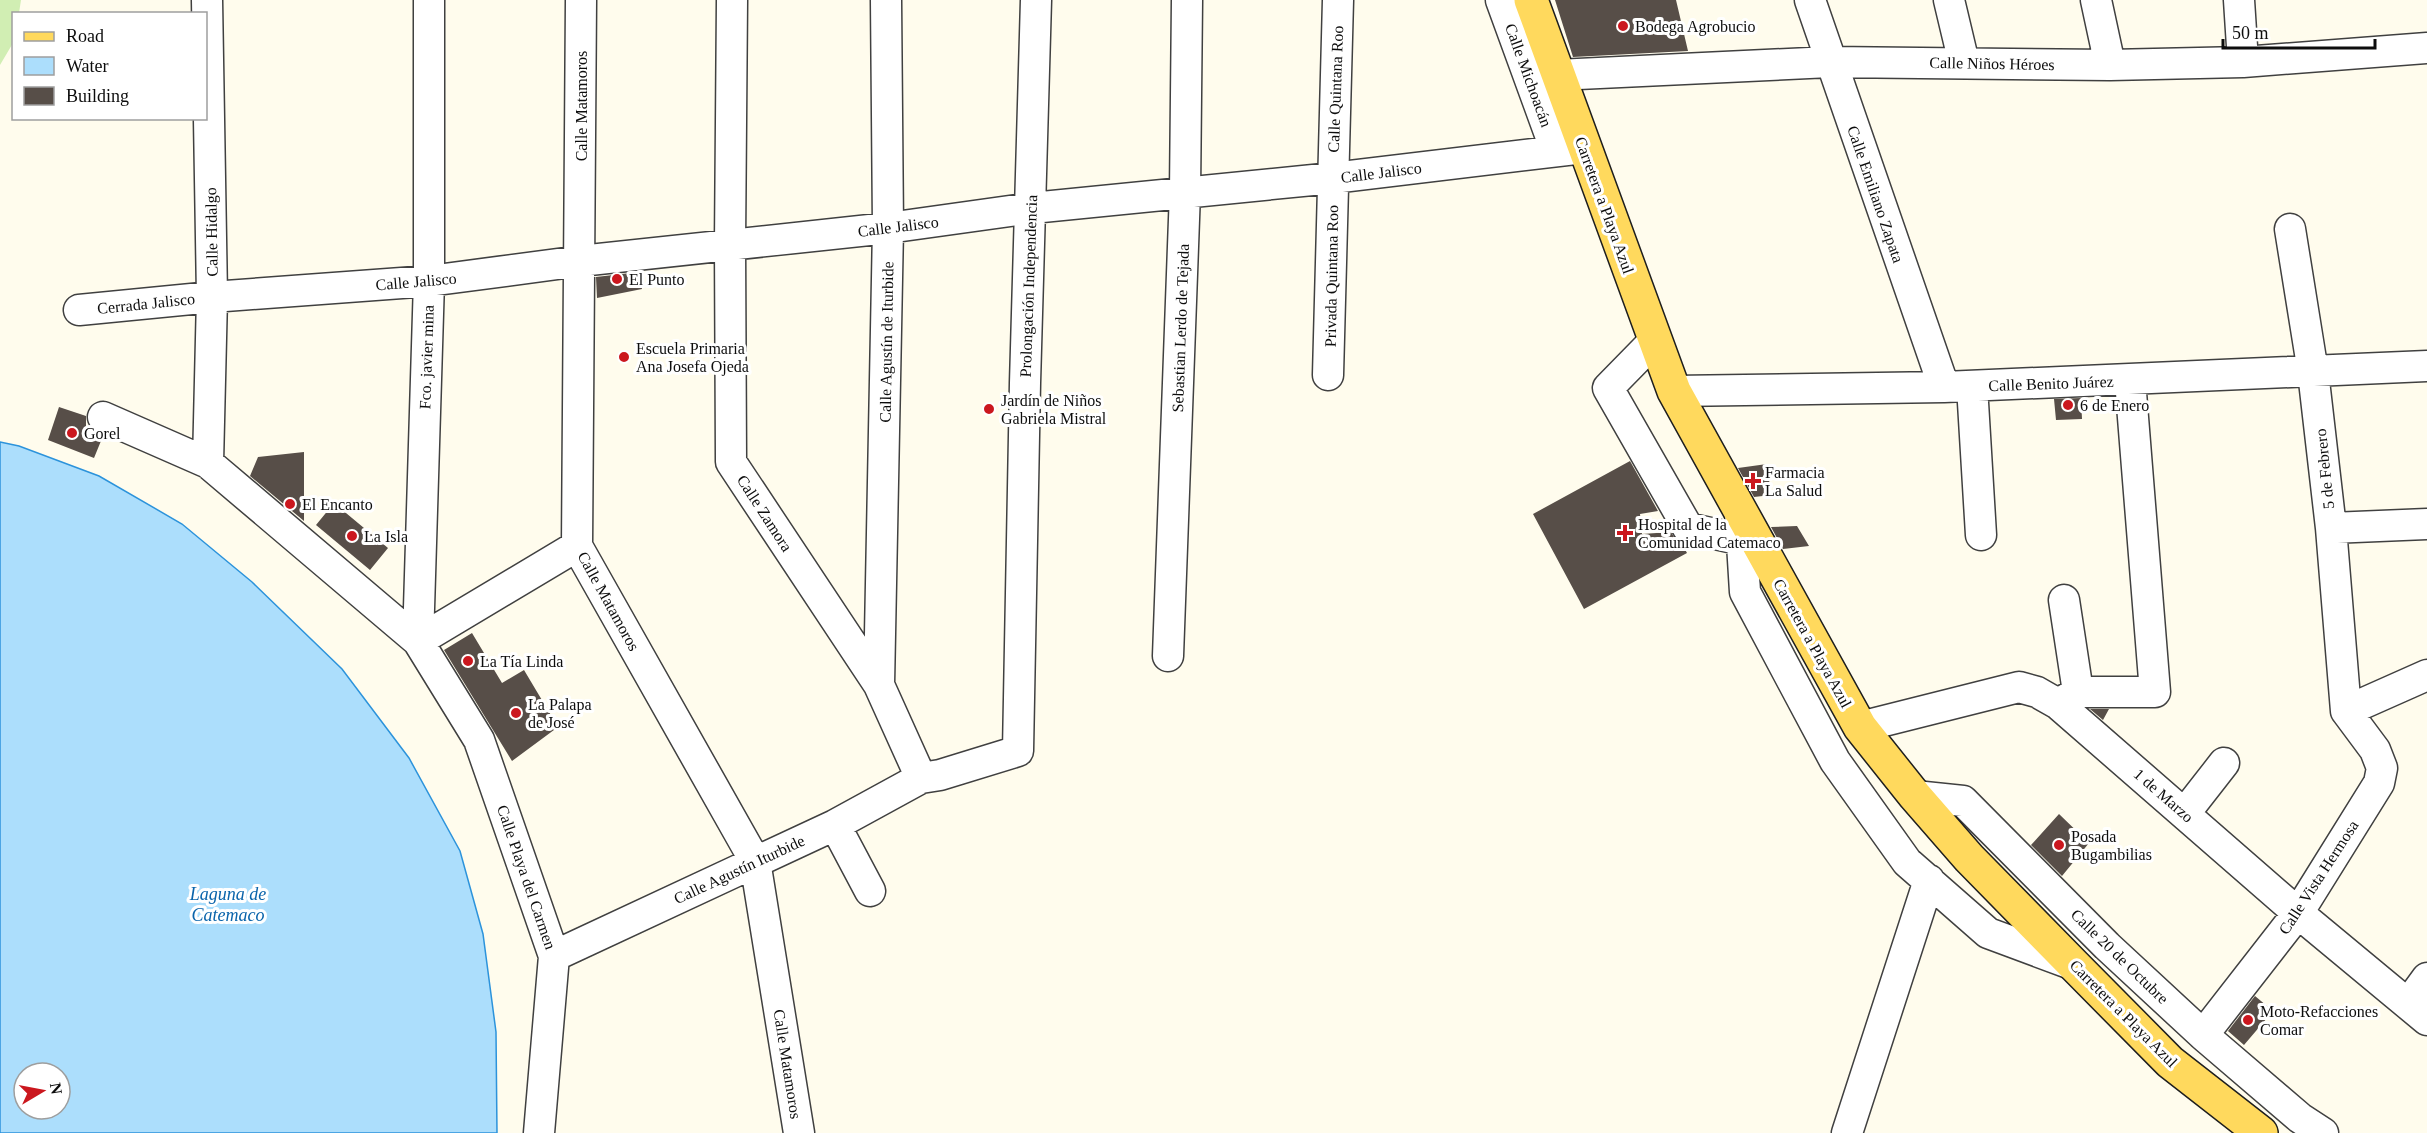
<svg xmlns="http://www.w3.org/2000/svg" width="2427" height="1133" font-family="'Times New Roman',serif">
<rect width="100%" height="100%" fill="#fffced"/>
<path fill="#d1eeb3" d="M0,0H21L19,13L14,14L13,43L0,65Z"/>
<path fill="#acdefc" stroke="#2c93db" stroke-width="1.5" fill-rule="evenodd" d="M0,442L19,446L99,476L182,524L252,582L342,669L409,758L460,851L483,934L496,1032L497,1133H0ZM24,1073H60V1109H24Z"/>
<path fill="#574e48" d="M1555,0H1676L1688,51L1573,57Z
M639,272L642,289L597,298L596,277Z
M2081,398L2082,419L2056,420L2054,399Z
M59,407L86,416V430L103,436L94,458L48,440Z
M304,452V521L250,476L258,457Z
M1630,461L1658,511L1640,514L1642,534L1671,532L1677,542L1682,544L1687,553L1584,609L1533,514Z
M1767,464L1771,495L1754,497L1738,468Z
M334,503L388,548L370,570L316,525Z
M1797,526L1809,546L1783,549L1771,527Z
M472,633L502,683L524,670L558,727L512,761L444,650Z
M2090,709H2109L2103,720Z
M2059,814L2089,843L2062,876L2031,845Z
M2255,996L2273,1011L2244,1045L2228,1031Z"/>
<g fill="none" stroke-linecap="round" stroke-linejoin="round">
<defs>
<path id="minor" d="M207,0L212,297L208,463
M581,0L577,546L755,861L799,1133
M732,0L730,244L731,462L879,685L921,778
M1501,0L1556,151
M1810,0L1944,387
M1949,0L1964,63
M2096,0L2110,65
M2239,0L2243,62
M1557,75L1830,62L2110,65L2243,62L2427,48
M2290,229L2313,372L2331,528L2346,711
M79,310L212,297L429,281L580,261L888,228L1032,208L1333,178L1584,148
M1655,340L1608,388L1688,528L1742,540H1757
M1328,375L1338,0
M1972,386L1981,535
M1674,391L1944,387L2427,366
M103,417L208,463L418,641L479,740L554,956L539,1133
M1740,511L1745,592L1835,761L1907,862L1988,933L2074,965
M2331,528L2427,524
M2064,600L2078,692
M418,641L429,281V0
M418,641L577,546
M1168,656L1185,192L1187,0
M879,685L888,228L886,0
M2058,704L2078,692H2155L2130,380
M2346,711L2427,675
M1860,727L2019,687L2037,692L2058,704L2298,913L2427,1020
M1915,796L1963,801L2107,946L2203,1035L2300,1118L2323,1133
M2185,813L2224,763
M835,825L870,891
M554,956L835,825L921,778L940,775L1018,751L1025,383L1036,0
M2408,1004L2427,978
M2203,1035L2298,913L2379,783L2382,768L2375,750L2346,711
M1847,1133L1929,880"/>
<path id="major" d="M1531,0L1674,391L1860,727L1915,796L1969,858L2074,965L2170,1062L2261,1133"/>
</defs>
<use href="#minor" stroke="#404040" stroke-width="33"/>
<use href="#major" stroke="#1e1e1e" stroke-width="36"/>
<use href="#minor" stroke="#fff" stroke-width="30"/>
<use href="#major" stroke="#ffd95d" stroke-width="33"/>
</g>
<g fill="#cb171e" stroke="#fff" stroke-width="2">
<circle cx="1623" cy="26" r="6"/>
<circle cx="617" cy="279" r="6"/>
<circle cx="624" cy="357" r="6"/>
<circle cx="2068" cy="405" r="6"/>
<circle cx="989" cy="409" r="6"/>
<circle cx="72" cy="433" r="6"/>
<path d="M1750 472h6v6h6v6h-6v6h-6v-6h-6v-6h6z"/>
<circle cx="290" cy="504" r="6"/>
<path d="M1622 524h6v6h6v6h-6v6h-6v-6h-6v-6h6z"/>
<circle cx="352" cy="536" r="6"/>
<circle cx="468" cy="661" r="6"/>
<circle cx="516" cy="713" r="6"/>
<circle cx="2059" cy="845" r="6"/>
<circle cx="2248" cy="1020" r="6"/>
</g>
<g text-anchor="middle" stroke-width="6" stroke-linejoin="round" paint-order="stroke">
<g font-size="16" fill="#0d0d0d" stroke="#fff" text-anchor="start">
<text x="1635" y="32">Bodega Agrobucio</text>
<text x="629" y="285">El Punto</text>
<text x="636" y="354">Escuela Primaria<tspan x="636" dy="18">Ana Josefa Ojeda</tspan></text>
<text x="1001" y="406">Jardín de Niños<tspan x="1001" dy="18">Gabriela Mistral</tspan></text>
<text x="2080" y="411">6 de Enero</text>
<text x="84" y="439">Gorel</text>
<text x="1765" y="478">Farmacia<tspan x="1765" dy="18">La Salud</tspan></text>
<text x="302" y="510">El Encanto</text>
<text x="1638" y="530">Hospital de la<tspan x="1638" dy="18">Comunidad Catemaco</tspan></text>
<text x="364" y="542">La Isla</text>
<text x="480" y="667">La Tía Linda</text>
<text x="528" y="710">La Palapa<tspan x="528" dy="18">de José</tspan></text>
<text x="2071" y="842">Posada<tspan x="2071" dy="18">Bugambilias</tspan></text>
<text x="2260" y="1017">Moto-Refacciones<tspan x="2260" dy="18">Comar</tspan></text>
</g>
<g font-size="16" fill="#0d0d0d" stroke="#fff">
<text transform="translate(1992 63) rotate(1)" y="6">Calle Niños Héroes</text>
<text transform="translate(1529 75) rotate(70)" y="6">Calle Michoacán</text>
<text transform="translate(1335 89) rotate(-88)" y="6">Calle Quintana Roo</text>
<text transform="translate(581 106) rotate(-90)" y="6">Calle Matamoros</text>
<text transform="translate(1381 172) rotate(-7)" y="6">Calle Jalisco</text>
<text transform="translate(1876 194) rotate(71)" y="6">Calle Emiliano Zapata</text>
<text transform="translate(1605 205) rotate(70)" y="6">Carretera a Playa Azul</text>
<text transform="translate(898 226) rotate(-7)" y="6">Calle Jalisco</text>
<text transform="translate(211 232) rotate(-91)" y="6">Calle Hidalgo</text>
<text transform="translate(1331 276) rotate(-89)" y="6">Privada Quintana Roo</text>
<text transform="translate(416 281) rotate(-5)" y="6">Calle Jalisco</text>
<text transform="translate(1028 286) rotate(-88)" y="6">Prolongación Independencia</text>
<text transform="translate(146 303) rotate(-6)" y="6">Cerrada Jalisco</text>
<text transform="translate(1180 328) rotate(-88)" y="6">Sebastian Lerdo de Tejada</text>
<text transform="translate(886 342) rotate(-89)" y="6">Calle Agustín de Iturbide</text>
<text transform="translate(426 357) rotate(-88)" y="6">Fco. javier mina</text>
<text transform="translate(2051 383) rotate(-2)" y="6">Calle Benito Juárez</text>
<text transform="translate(2324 469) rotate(-96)" y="6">5 de Febrero</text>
<text transform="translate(765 513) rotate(57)" y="6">Calle Zamora</text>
<text transform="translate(609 601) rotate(61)" y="6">Calle Matamoros</text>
<text transform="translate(1813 643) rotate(61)" y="6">Carretera a Playa Azul</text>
<text transform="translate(2164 795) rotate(41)" y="6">1 de Marzo</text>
<text transform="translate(739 869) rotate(-25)" y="6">Calle Agustín Iturbide</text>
<text transform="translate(527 877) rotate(71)" y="6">Calle Playa del Carmen</text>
<text transform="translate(2318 877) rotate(-57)" y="6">Calle Vista Hermosa</text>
<text transform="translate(2120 956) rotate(44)" y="6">Calle 20 de Octubre</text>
<text transform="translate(2124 1013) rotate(45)" y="6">Carretera a Playa Azul</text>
<text transform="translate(788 1064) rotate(81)" y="6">Calle Matamoros</text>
</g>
<g font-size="18" font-style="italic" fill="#0a64ab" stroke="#fff">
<text x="228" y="900">Laguna de<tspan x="228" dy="21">Catemaco</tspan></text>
</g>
</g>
<rect x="12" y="12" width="195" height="108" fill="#ffffff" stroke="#9e9e9e" stroke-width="1.5"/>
<rect x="24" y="32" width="30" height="9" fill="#ffd95d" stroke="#9e9e9e" stroke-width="1.5"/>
<text x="66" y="42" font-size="18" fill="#0d0d0d">Road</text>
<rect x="24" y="57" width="30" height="18" fill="#acdefc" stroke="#9e9e9e" stroke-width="1.5"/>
<text x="66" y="72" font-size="18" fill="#0d0d0d">Water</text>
<rect x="24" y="87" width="30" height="18" fill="#574e48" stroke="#9e9e9e" stroke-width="1.5"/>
<text x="66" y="102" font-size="18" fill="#0d0d0d">Building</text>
<g transform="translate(42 1091) rotate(80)"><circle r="28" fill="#ffffff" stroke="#9e9e9e" stroke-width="1.5"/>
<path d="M0-4.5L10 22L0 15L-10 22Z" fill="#cb171e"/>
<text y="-9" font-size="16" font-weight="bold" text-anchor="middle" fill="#0d0d0d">N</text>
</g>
<path d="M2223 39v9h152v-9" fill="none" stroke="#0d0d0d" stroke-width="3"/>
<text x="2232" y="39" font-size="18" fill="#0d0d0d" stroke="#ffffff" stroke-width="4.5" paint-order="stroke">50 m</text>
</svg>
